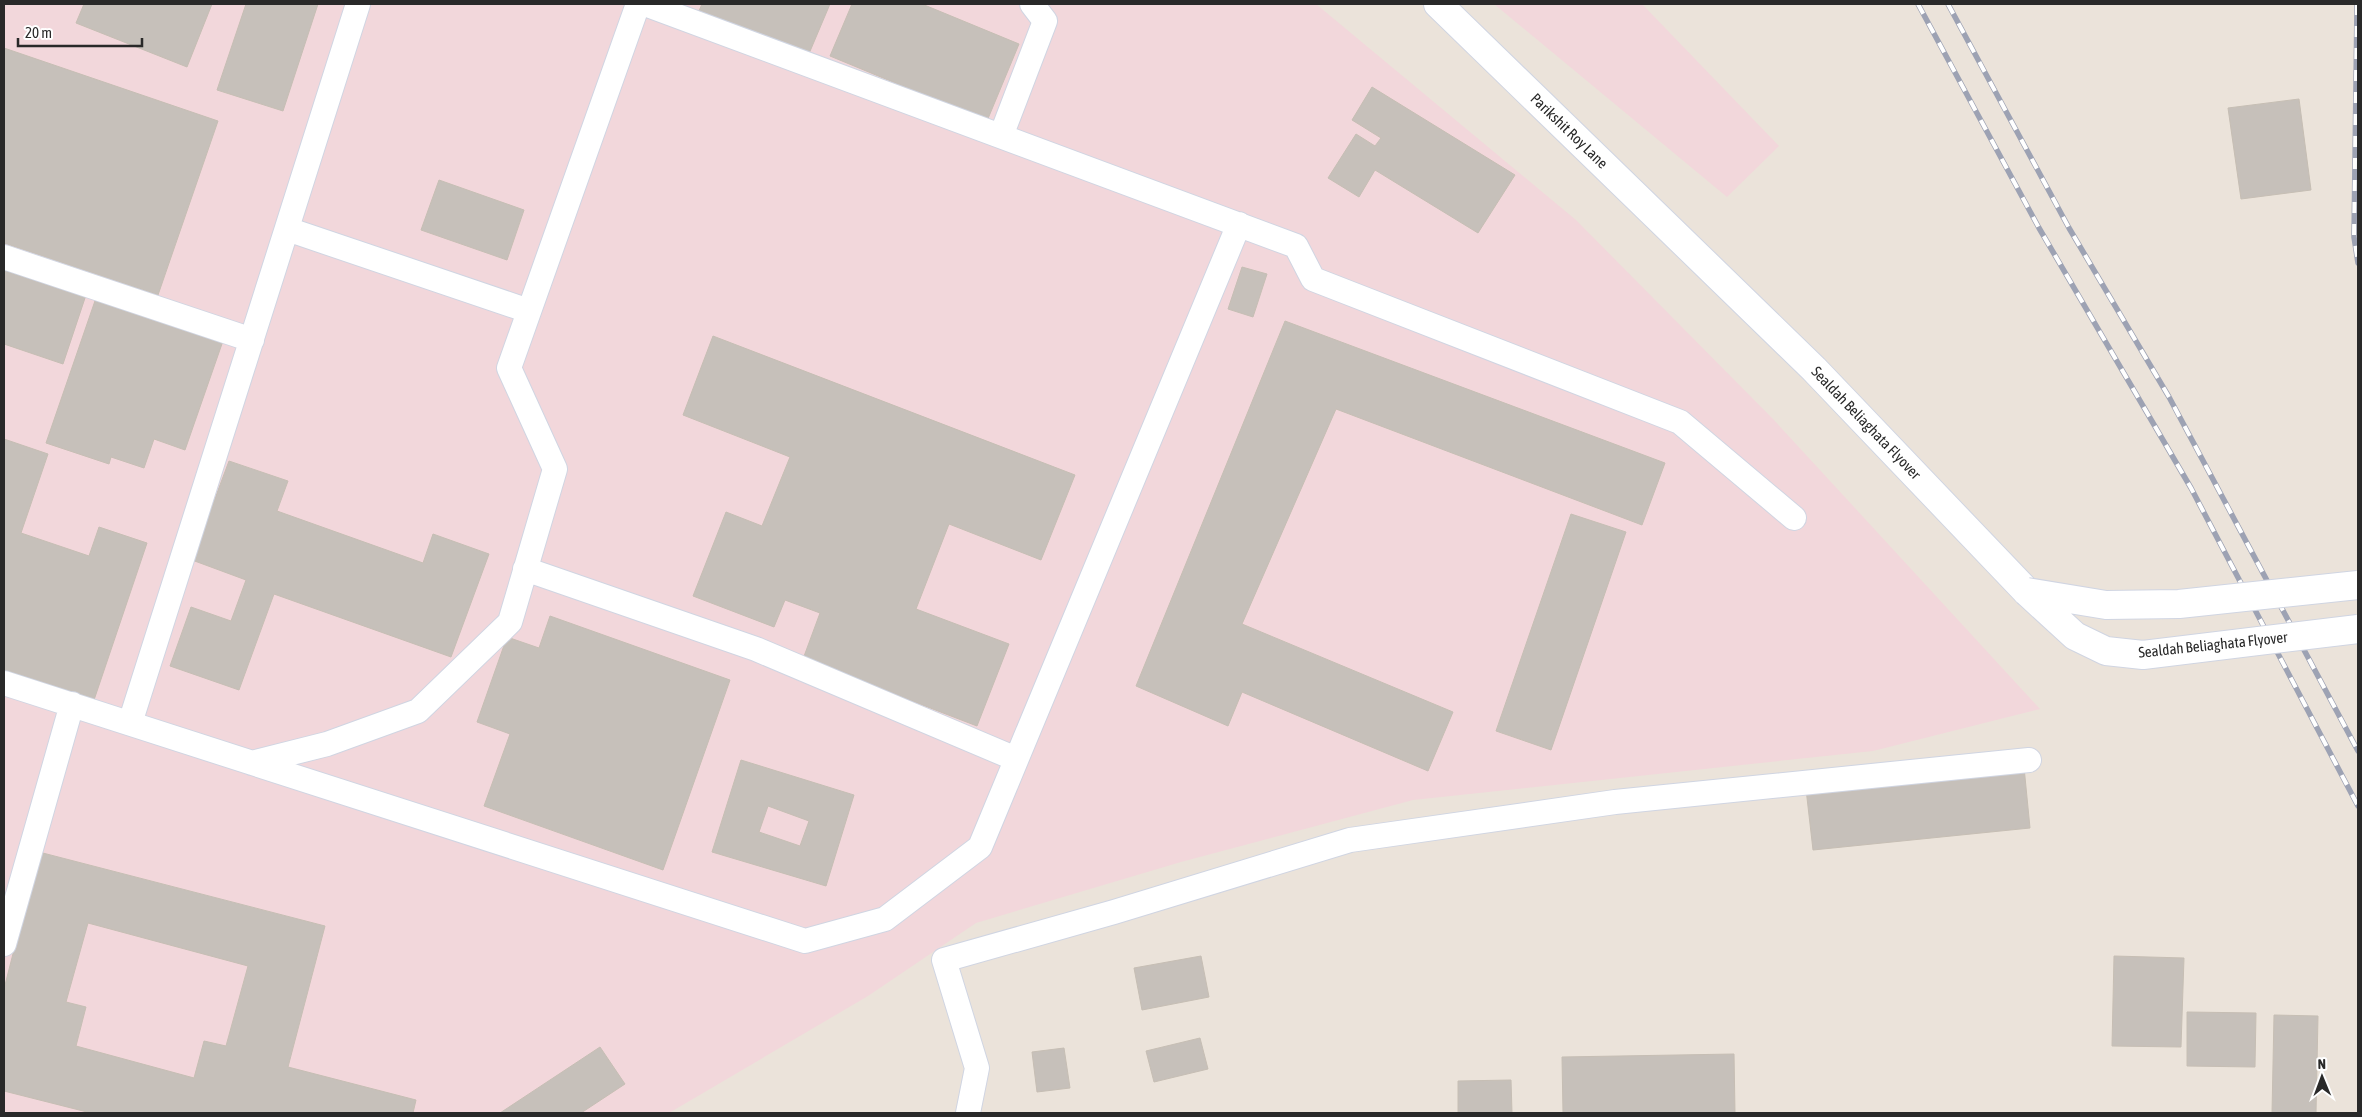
<svg xmlns="http://www.w3.org/2000/svg" width="2362" height="1117" font-family="'Asap Condensed',sans-serif">
<rect width="100%" height="100%" fill="#ebe3da"/>
<path fill="#f2d7db" d="M4,4H1316L1576,220L1773,419L2040,709L1873,751L1413,800L1181,862L976,923L868,996L669,1113H4Z
M1494,4H1642L1779,146L1727,197Z"/>
<path fill="#c6c0ba" stroke="#c6beb4" fill-rule="evenodd" d="M84,4H212L187,67L76,23Z
M246,4H318L283,111L217,90Z
M702,4H830L808,56L699,11Z
M852,4H922L1019,44L987,121L830,56Z
M4,48L218,121L158,295L4,243Z
M1372,87L1515,175L1478,233L1375,170L1359,197L1328,178L1356,134L1375,146L1381,138L1352,120Z
M2299,99L2311,190L2241,199L2228,108Z
M439,180L524,210L507,260L421,230Z
M4,265L87,292L63,364L4,344Z
M1242,267L1267,274L1253,317L1228,309Z
M97,295L224,338L185,450L154,439L144,468L111,457L109,464L46,443Z
M1285,321L1665,463L1642,525L1336,409L1242,624L1453,712L1428,771L1242,692L1228,726L1136,686Z
M713,336L1075,475L1041,560L949,524L916,609L1009,644L977,726L803,659L820,613L785,600L774,627L693,596L726,512L762,526L790,457L683,415Z
M4,439L48,454L21,533L89,556L99,527L147,543L93,703L4,673Z
M229,461L288,481L277,511L423,563L433,534L489,554L451,657L274,594L239,690L170,666L191,607L231,621L246,580L192,560Z
M1571,514L1626,532L1551,750L1496,731Z
M550,616L730,680L663,870L484,806L510,734L477,722L507,637L539,648Z
M741,760L854,795L826,886L712,852ZM768,806L809,821L800,846L759,832Z
M2024,767L2030,828L1813,850L1806,789Z
M39,852L325,926L288,1067L416,1100L413,1113H91L4,1091V989ZM88,923L248,966L226,1046L204,1041L194,1078L76,1046L86,1007L66,1002Z
M1201,956L1209,997L1142,1010L1134,968Z
M2114,956L2184,958L2181,1047L2112,1046Z
M2187,1012L2256,1013L2255,1067L2187,1066Z
M2274,1015L2318,1016L2316,1113H2272Z
M1200,1038L1208,1069L1154,1082L1146,1051Z
M600,1047L625,1084L581,1113H500Z
M1064,1048L1070,1088L1037,1092L1032,1052Z
M1734,1054L1735,1113H1563L1562,1057Z
M1511,1080L1512,1113H1458V1081Z"/>
<g fill="none" stroke-linecap="round" stroke-linejoin="round">
<defs>
<path id="service" d="M645,4L1296,246L1313,279L1680,422L1794,518
M1001,136L1045,21L1032,4
M287,229L529,311
M4,257L252,340
M525,569L756,649L1016,759
M4,683L805,941L885,919L980,847L1239,224
M130,723L358,4
M252,763L327,744L418,711L510,622L555,469L509,368L638,4
M4,944L72,704
M968,1113L977,1068L944,960L1114,912L1350,840L1615,802L2029,760"/>
<path id="secondary" d="M1438,4L1814,369L2027,592"/>
</defs>
<use href="#service" stroke="#d0d5e2" stroke-width="26"/>
<use href="#secondary" stroke="#d0d5e2" stroke-width="30"/>
<use href="#service" stroke="#fff" stroke-width="24"/>
<use href="#secondary" stroke="#fff" stroke-width="28"/>
<defs>
<path id="rail" d="M1918,4L2039,228L2191,488L2358,806
M1948,4L2069,228L2169,397L2358,751
M2357,4L2354,237L2358,263"/>
</defs>
<use href="#rail" stroke="#9da2b3" stroke-width="5.5"/>
<use href="#rail" stroke="#fff" stroke-width="4" stroke-dasharray="11" stroke-linecap="butt"/>
<defs>
<path id="secondary-bridge" d="M2027,592L2075,636L2106,651L2143,655L2358,629
M2027,592L2106,605L2179,604L2358,585"/>
</defs>
<use href="#secondary-bridge" stroke="#d0d5e2" stroke-width="30" stroke-linecap="butt"/>
<use href="#secondary-bridge" stroke="#fff" stroke-width="28"/>
</g>
<g text-anchor="middle" stroke-width="4" stroke-linejoin="round" paint-order="stroke">
<g font-size="15" fill="#292929" stroke="#fff">
<text transform="translate(1569 131) rotate(44)" y="5">Parikshit Roy Lane</text>
<text transform="translate(1866 423) rotate(46)" y="5">Sealdah Beliaghata Flyover</text>
<text transform="translate(2213 645) rotate(-6)" y="5">Sealdah Beliaghata Flyover</text>
</g>
</g>
<rect width="2362" height="1117" fill="none" stroke="#292929" stroke-width="10"/>
<g transform="translate(2322 1077) rotate(359)" stroke="#ffffff" stroke-width="4" paint-order="stroke">
<path d="M0-4L9 19L0 12L-9 19Z" fill="#292929"/>
<text y="-8" font-size="14" font-weight="bold" text-anchor="middle" fill="#292929">N</text>
</g>
<path d="M18 38v8h124v-8" fill="none" stroke="#292929" stroke-width="2.5"/>
<text x="25" y="38" font-size="15" fill="#292929" stroke="#ffffff" stroke-width="4" paint-order="stroke">20 m</text>
</svg>
